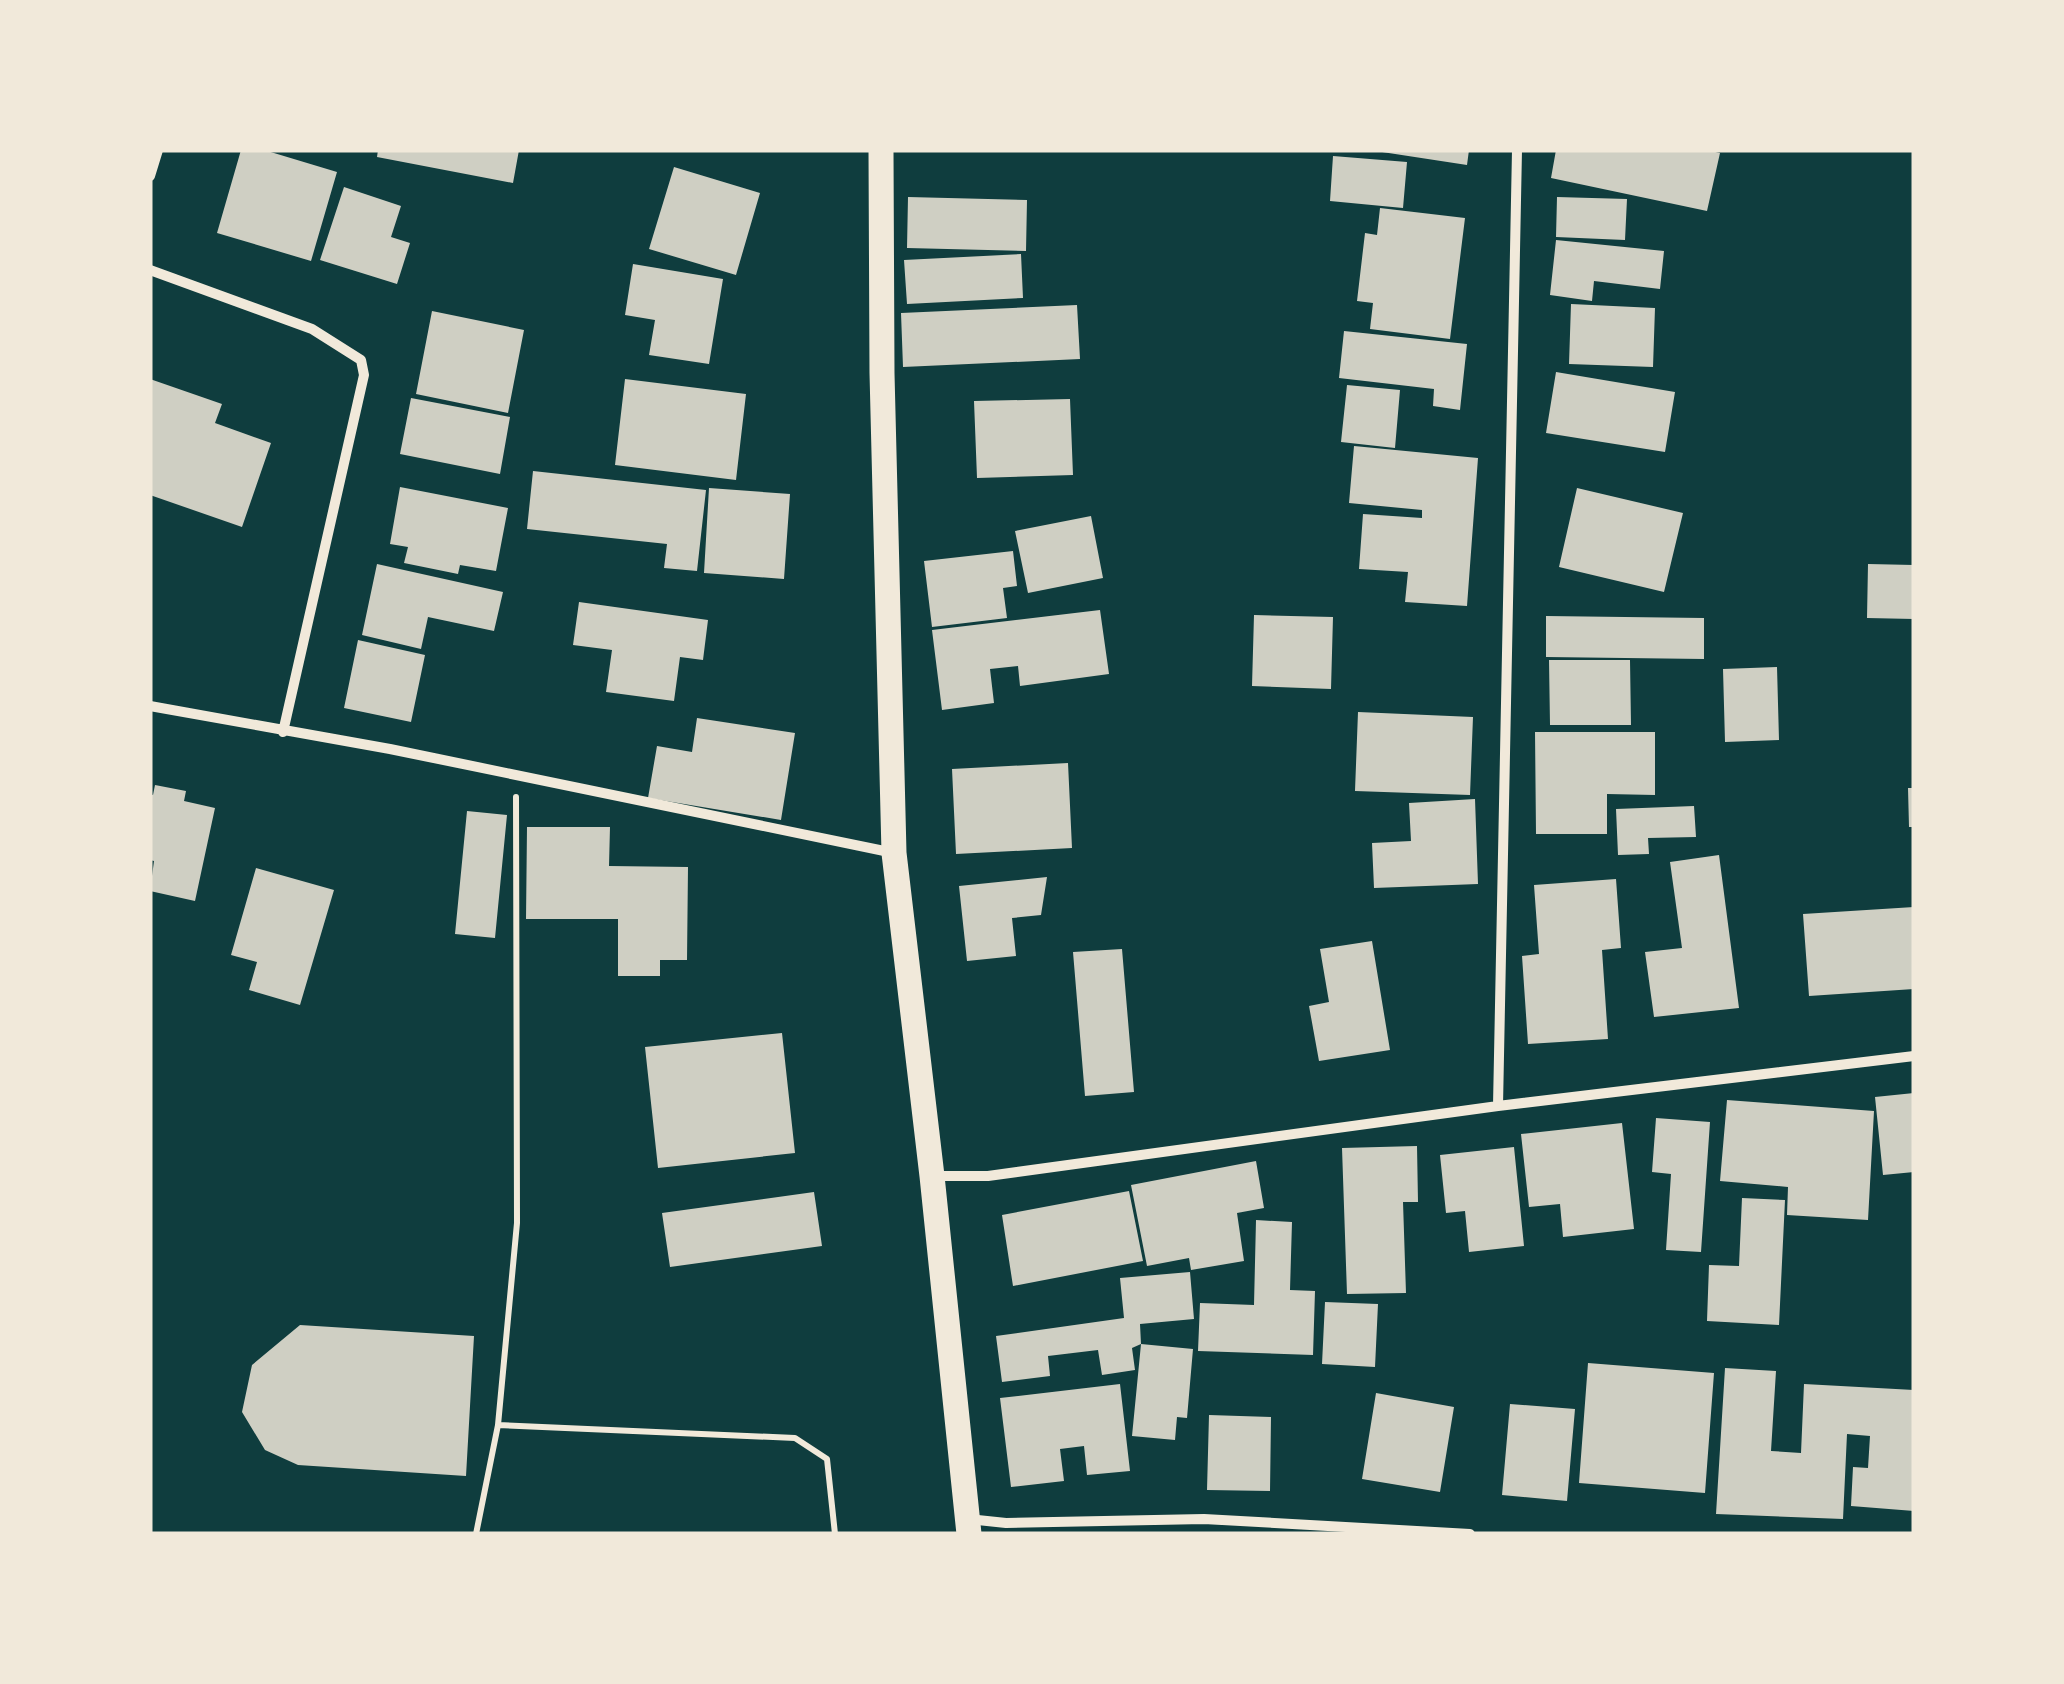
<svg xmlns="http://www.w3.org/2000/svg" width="2064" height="1684" font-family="Barlow,sans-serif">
<rect width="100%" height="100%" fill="#0f3d3e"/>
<path fill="#cfcfc3" d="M241,150H264L337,172L311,261L217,233Z
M378,150H519L513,183L377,157Z
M1369,150H1469L1467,165Z
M1556,150H1706L1720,153L1707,211L1551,178Z
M1333,156L1407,162L1403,208L1330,201Z
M674,167L760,193L736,275L649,249Z
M344,187L401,206L391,237L410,243L397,284L320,260Z
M908,197L1027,200L1026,251L907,248Z
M1557,197L1627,199L1625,240L1556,237Z
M1380,208L1465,218L1450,339L1370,329L1373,303L1357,301L1365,233L1377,235Z
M1556,240L1664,251L1660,289L1594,281L1592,301L1550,295Z
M1021,254L1023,298L907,304L904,260Z
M633,264L723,279L709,364L649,355L655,320L625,315Z
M1571,304L1655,308L1653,367L1569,364Z
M1077,305L1080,359L903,367L901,313Z
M432,311L524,330L508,413L416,394Z
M1344,331L1467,344L1460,410L1433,406L1434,389L1339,378Z
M1556,372L1675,392L1665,452L1546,433Z
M150,379L222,404L215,423L271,443L242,527L150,495Z
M625,379L746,394L736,480L615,465Z
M1347,385L1400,390L1395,448L1341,442Z
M411,398L510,417L500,474L400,454Z
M1070,399L1073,475L977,478L974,401Z
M1354,446L1478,458L1467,606L1405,602L1408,572L1359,569L1363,514L1422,518V510L1349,503Z
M533,471L706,490L697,571L664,568L667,544L527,529Z
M400,487L508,508L496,571L460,565L458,574L404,563L408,547L390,544Z
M709,488L790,494L784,579L704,573Z
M1577,488L1683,513L1664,592L1559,567Z
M1091,516L1103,578L1028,593L1015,531Z
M1013,551L1017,586L1003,588L1007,618L932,627L924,561Z
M377,564L503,592L494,631L428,617L421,649L362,635Z
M1868,564L1914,565V619L1867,618Z
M579,602L708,620L703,660L680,657L674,701L606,692L612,650L573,645Z
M1100,610L1109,674L1020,686L1018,666L990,669L994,703L942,710L932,630Z
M1254,615L1333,617L1331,689L1252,686Z
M1546,616L1704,618V659L1546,657Z
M358,640L425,655L411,722L344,708Z
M1549,660H1630L1631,725H1550Z
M1777,667L1779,740L1725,742L1723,669Z
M1358,712L1473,717L1470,795L1355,791Z
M697,718L795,733L781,820L648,798L657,746L692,752Z
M1535,732H1655V795L1607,794V834H1536Z
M1068,763L1072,848L956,854L952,769Z
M155,785L186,791L184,801L215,808L195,901L150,891L154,861L150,860V794L153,795Z
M1908,788H1914V827H1909Z
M1475,799L1478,884L1374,888L1372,843L1411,841L1409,803Z
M1694,806L1696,837L1648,838L1649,854L1618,855L1616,809Z
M467,811L507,815L495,938L455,934Z
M527,827H610L609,866L688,867L687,960H660V976H618V919H526Z
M1719,855L1739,1008L1654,1017L1645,952L1682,948L1670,862Z
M256,868L334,890L300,1005L249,990L257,962L231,955Z
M1047,877L1041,915L1012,918L1016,956L967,961L959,886Z
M1616,879L1621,948L1602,950L1608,1039L1528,1044L1522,956L1539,954L1534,885Z
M1914,907V989L1809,996L1803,914Z
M1372,941L1390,1050L1319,1061L1309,1006L1329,1002L1320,949Z
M1122,949L1134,1092L1085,1096L1073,952Z
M782,1033L795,1153L658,1168L645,1047Z
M1914,1093V1172L1883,1175L1875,1097Z
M1727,1100L1874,1111L1868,1220L1787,1215L1788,1187L1720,1181Z
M1656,1118L1710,1122L1701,1252L1666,1250L1671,1174L1652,1172Z
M1622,1123L1634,1229L1563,1237L1560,1204L1529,1207L1521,1134Z
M1417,1146L1418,1202H1403L1406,1293L1347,1294L1342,1148Z
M1514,1147L1524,1246L1469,1252L1465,1211L1446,1213L1440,1155Z
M1256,1161L1264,1208L1237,1213L1244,1261L1191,1270L1189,1258L1147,1266L1131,1185Z
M1129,1191L1143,1261L1013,1286L1002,1215Z
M814,1192L822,1246L670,1267L662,1213Z
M1742,1198L1785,1200L1779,1325L1707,1321L1709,1265L1739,1266Z
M1256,1220L1292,1222L1290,1290L1315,1291L1313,1355L1198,1351L1200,1303L1254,1305Z
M1190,1272L1194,1319L1140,1324L1141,1344L1132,1348L1135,1370L1102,1375L1098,1350L1048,1356L1050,1376L1002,1382L996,1336L1124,1318L1120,1278Z
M1325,1302L1378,1304L1375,1367L1322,1364Z
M300,1325L474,1336L466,1476L298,1465L265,1450L242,1412L252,1365Z
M1141,1344L1193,1349L1187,1418L1177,1417L1175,1440L1132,1436Z
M1588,1363L1714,1373L1705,1493L1579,1483Z
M1725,1368L1776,1371L1771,1451L1801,1453L1804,1384L1914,1390V1511L1851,1506L1853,1467L1868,1468L1870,1436L1847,1434L1843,1519L1716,1514Z
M1120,1384L1130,1471L1087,1475L1084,1446L1060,1449L1064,1481L1011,1487L1000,1398Z
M1376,1393L1454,1407L1440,1492L1362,1479Z
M1510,1404L1575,1409L1567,1501L1502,1495Z
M1209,1415L1271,1417L1270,1491L1207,1490Z"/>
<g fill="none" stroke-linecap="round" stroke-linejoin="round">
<path stroke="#f1e9da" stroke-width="6" d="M498,1425L795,1438L827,1459L835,1534
M476,1534L498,1425L517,1223L516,797"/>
<path stroke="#f1e9da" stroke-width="10" d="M150,176L158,150
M150,270L312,329L361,360L364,375L283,732
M150,706L390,749L894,853
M1498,1106L1517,150
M933,1176H988L1498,1106L1914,1056
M968,1519L1006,1523L1204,1519L1470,1534"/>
<path stroke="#f1e9da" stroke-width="25" d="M881,150L882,373L894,853L932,1176L969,1534"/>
</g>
<rect width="2064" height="1684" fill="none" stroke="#f1e9da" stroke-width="305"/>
</svg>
